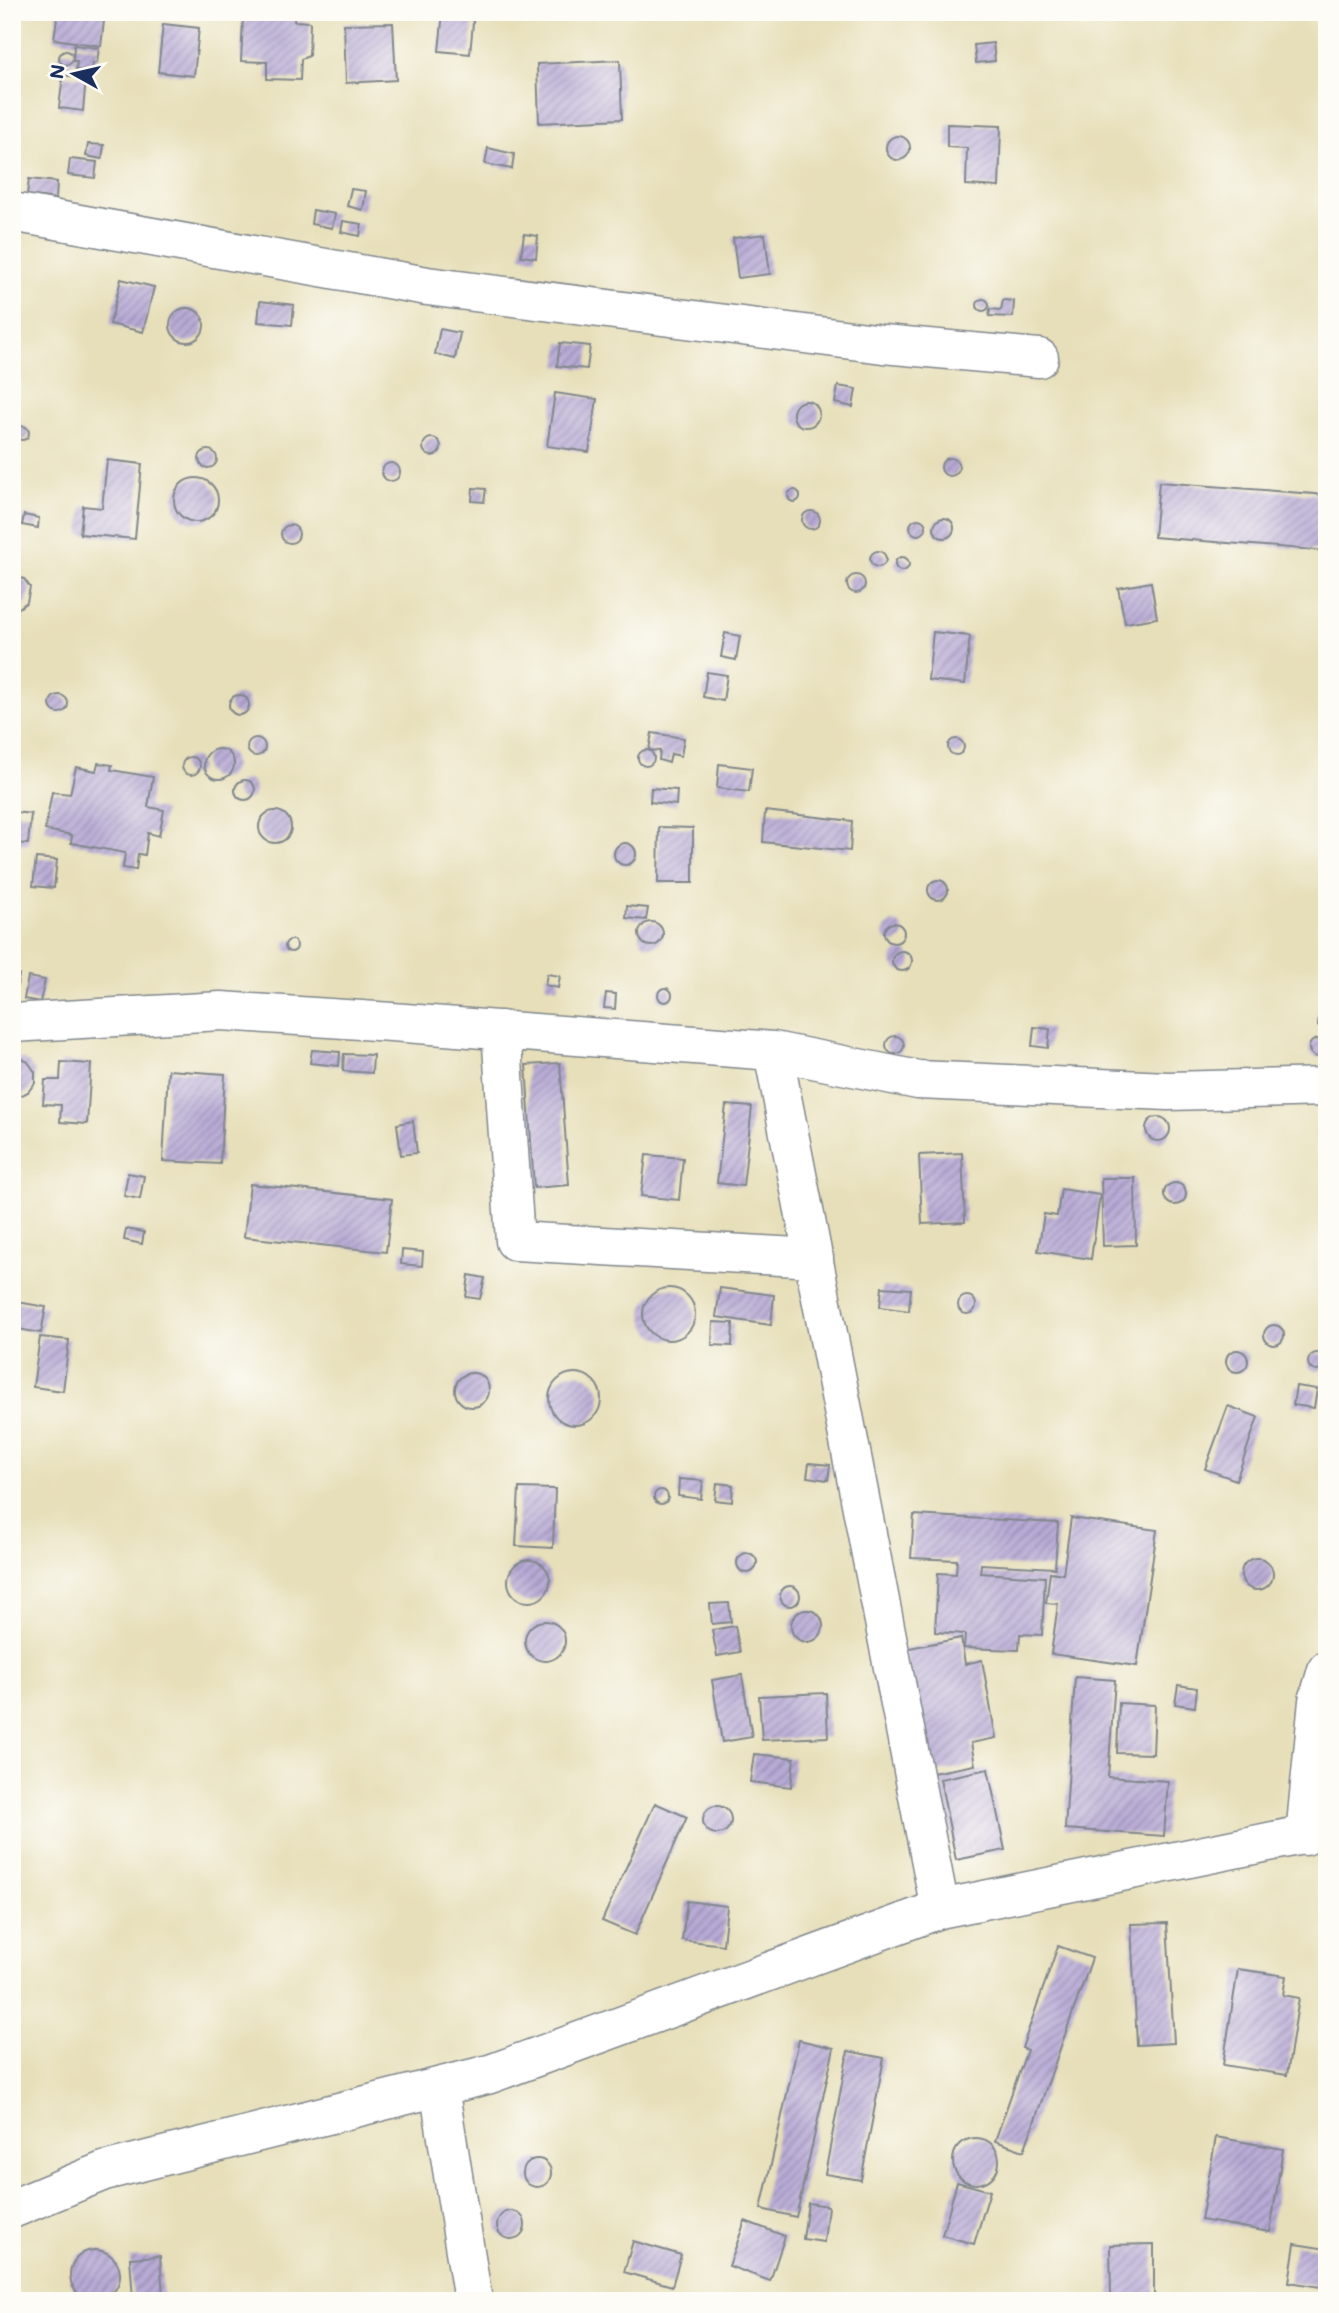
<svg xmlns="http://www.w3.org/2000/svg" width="1339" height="2313" font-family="Mali,sans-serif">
<defs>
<pattern id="building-hatch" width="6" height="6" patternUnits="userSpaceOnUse" patternTransform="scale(1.75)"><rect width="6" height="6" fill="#b8aad5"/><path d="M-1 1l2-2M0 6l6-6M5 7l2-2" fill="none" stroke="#958bb0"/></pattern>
</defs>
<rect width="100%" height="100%" fill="#fdfcf7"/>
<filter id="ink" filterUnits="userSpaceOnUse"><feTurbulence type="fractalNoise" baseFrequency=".0143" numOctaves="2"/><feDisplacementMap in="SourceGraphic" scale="14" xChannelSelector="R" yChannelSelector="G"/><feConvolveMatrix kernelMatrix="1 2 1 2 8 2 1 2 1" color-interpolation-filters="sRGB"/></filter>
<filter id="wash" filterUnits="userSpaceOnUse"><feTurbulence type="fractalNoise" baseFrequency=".00686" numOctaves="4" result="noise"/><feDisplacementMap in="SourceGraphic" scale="28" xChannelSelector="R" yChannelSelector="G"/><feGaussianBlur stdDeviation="1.57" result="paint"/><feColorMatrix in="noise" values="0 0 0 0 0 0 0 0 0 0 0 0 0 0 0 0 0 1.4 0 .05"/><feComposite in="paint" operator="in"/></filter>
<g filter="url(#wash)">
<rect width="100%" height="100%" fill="#e7dfb9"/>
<g id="blocks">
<path fill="url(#building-hatch)" d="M58,12H105L101,46L54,39Z
M264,12H295L294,21L310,22L309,56L301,59L300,80L267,79V62L241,61L243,19L263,20Z
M443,12H474L470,54L439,51Z
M393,23L396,80L346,83L344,24Z
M163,24L199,28L194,76L158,72Z
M993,43L995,61L976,63L974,45Z
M74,45L99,48L97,63H93L92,71L76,70L77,61H73Z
M59 58a7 7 0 1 1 14 0a7 7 0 1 1-14 0Z
M620,60L622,119L539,123L537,64Z
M63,75L86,78L83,111L59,108Z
M947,124L1001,126L999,187L966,185L967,148L947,147Z
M886 148a12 12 0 1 1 24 0a12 12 0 1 1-24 0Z
M88,144L104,145L102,159L86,156Z
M488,148L514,154L512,169L485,164Z
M70,159L97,162L95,178L68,175Z
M29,179L57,182L56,199L27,195Z
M351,189L366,191L363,210L347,206Z
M313,210L335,214L332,228L311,224Z
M343,221L362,224L360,236L341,232Z
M524,234L538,236L536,258L521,256Z
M765,234L770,274L738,278L733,238Z
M121,279L154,287L143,332L110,324Z
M977 305a6 6 0 1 1 12 0a6 6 0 1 1-12 0Z
M1003,300L1014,301L1013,317L989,316L990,309L1001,310Z
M260,301L294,305L292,325L258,322Z
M170 325a17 17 0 1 1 34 0a17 17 0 1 1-34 0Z
M440,329L460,333L455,359L435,354Z
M560,343L590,346L587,369L557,366Z
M838,386L856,389L853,407L835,403Z
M555,393L597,399L589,452L547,446Z
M793 414a13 13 0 1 1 26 0a13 13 0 1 1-26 0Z
M15 433a7 7 0 1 1 14 0a7 7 0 1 1-14 0Z
M423 447a9 9 0 1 1 18 0a9 9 0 1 1-18 0Z
M199 459a9 9 0 1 1 18 0a9 9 0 1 1-18 0Z
M941 467a9 9 0 1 1 18 0a9 9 0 1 1-18 0Z
M107,460L142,464L135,539L80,534L83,506L102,508Z
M382 472a9 9 0 1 1 18 0a9 9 0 1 1-18 0Z
M174 500a22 22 0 1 1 44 0a22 22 0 1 1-44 0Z
M1159,482L1327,495V551L1154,537Z
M473,488L486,489L484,502L472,501Z
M788 496a6 6 0 1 1 12 0a6 6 0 1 1-12 0Z
M802 520a9 9 0 1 1 18 0a9 9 0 1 1-18 0Z
M24,515L39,518L38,528L22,525Z
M934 528a10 10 0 1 1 20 0a10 10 0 1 1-20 0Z
M910 527a8 8 0 1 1 16 0a8 8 0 1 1-16 0Z
M281 534a9 9 0 1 1 18 0a9 9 0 1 1-18 0Z
M870 559a8 8 0 1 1 16 0a8 8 0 1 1-16 0Z
M895 564a7 7 0 1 1 14 0a7 7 0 1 1-14 0Z
M847 584a9 9 0 1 1 18 0a9 9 0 1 1-18 0Z
M12,576L24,579L30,587L27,602L19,608L12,607Z
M1151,582L1157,618L1125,623L1118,588Z
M933,632L970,636L965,684L928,680Z
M725,633L740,636L736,660L721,657Z
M707,672L727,675L723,701L703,697Z
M50 704a9 9 0 1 1 18 0a9 9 0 1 1-18 0Z
M229 705a10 10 0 1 1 20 0a10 10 0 1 1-20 0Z
M652,733L684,738L681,756L671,754L669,763L659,760L660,751L649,750Z
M247 747a9 9 0 1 1 18 0a9 9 0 1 1-18 0Z
M948 747a8 8 0 1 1 16 0a8 8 0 1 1-16 0Z
M204 764a15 15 0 1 1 30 0a15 15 0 1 1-30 0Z
M638 758a8 8 0 1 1 16 0a8 8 0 1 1-16 0Z
M182 766a9 9 0 1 1 18 0a9 9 0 1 1-18 0Z
M98,763L112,765L111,770L153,777L148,807L164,810L159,836L148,833L145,855L138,854L136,870L123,868L125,853L71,843L72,835L45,830L52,792L70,794L76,767L96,771Z
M719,764L752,768L749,792L717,788Z
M235 790a10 10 0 1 1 20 0a10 10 0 1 1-20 0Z
M651,788L677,790L676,805L650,802Z
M765,811L852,821L850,851L763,842Z
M259 827a16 16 0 1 1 32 0a16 16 0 1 1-32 0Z
M14,812L31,814L28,844L12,843Z
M659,827L693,828V883H658Z
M614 854a11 11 0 1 1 22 0a11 11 0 1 1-22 0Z
M36,858L57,860L54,888L33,886Z
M928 890a10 10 0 1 1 20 0a10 10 0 1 1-20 0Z
M627,906L648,908L646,920L626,918Z
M639 934a12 12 0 1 1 24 0a12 12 0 1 1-24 0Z
M884 933a10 10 0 1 1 20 0a10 10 0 1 1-20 0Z
M285 946a6 6 0 1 1 12 0a6 6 0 1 1-12 0Z
M892 961a10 10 0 1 1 20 0a10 10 0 1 1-20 0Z
M12,974L19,975L16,991L12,990Z
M547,974L560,976L558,988L545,985Z
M28,977L45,980L40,1002L24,999Z
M658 995a7 7 0 1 1 14 0a7 7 0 1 1-14 0Z
M606,993L616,994L615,1009L604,1008Z
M1321,994L1327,995V1027L1318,1026Z
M1034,1027L1050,1029L1048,1048L1032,1046Z
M886 1045a9 9 0 1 1 18 0a9 9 0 1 1-18 0Z
M1309 1048a9 9 0 1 1 18 0a9 9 0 1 1-18 0Z
M312,1050L340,1052L339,1066L310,1063Z
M344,1054L373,1055L372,1073L343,1071Z
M23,1059L28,1062L35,1072V1083L28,1092L22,1095L12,1094V1060Z
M61,1062L91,1064L87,1124L60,1122L61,1105L43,1104L45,1080H60Z
M560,1063L569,1185L534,1188L526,1065Z
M168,1070L225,1074L220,1164L163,1161Z
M726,1105L752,1107L743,1186L717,1183Z
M1146 1129a12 12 0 1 1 24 0a12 12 0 1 1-24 0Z
M413,1121L417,1153L401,1155L397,1124Z
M962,1153L965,1222L922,1224L919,1155Z
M646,1155L683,1158L679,1200L641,1196Z
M128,1173L144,1176L140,1199L124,1196Z
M1101,1178H1135L1136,1245L1103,1246Z
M1164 1194a11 11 0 1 1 22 0a11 11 0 1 1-22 0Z
M250,1184L392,1199L386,1252L244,1237Z
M1061,1189L1100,1195L1091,1259L1038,1251L1044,1214L1057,1216Z
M126,1229L144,1232L142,1244L124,1240Z
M402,1250L423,1252L422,1266L401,1264Z
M469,1275L485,1278L480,1299L466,1297Z
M882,1287L911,1289L909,1311L880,1307Z
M643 1314a26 26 0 1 1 52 0a26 26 0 1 1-52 0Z
M720,1288L774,1295L771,1325L716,1317Z
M958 1305a9 9 0 1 1 18 0a9 9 0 1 1-18 0Z
M12,1301L46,1307L41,1333L12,1328Z
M713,1322L733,1323L732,1346L712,1345Z
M1264 1335a10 10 0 1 1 20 0a10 10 0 1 1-20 0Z
M40,1337L69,1340L63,1391L33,1387Z
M1226 1361a11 11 0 1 1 22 0a11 11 0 1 1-22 0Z
M1308 1362a9 9 0 1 1 18 0a9 9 0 1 1-18 0Z
M549 1399a26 26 0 1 1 52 0a26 26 0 1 1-52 0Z
M455 1390a17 17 0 1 1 34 0a17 17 0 1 1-34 0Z
M1296,1386L1317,1389L1314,1408L1293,1405Z
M1228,1406L1258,1417L1236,1480L1205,1469Z
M809,1463L830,1465L828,1480L807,1477Z
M679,1479L703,1481L701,1499L678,1496Z
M717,1483L733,1485L732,1502L715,1500Z
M519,1488L555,1489L553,1548L516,1546Z
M654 1497a7 7 0 1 1 14 0a7 7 0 1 1-14 0Z
M914,1515L1058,1523L1055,1568L981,1564L980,1573L1045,1577L1042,1635L1020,1634L1019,1650L964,1648L965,1634L935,1632L938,1573L956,1574L957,1560L911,1558Z
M1071,1518L1157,1530L1137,1666L1051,1654L1058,1604L1046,1603L1050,1572L1063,1574Z
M737 1563a10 10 0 1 1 20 0a10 10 0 1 1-20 0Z
M1241 1574a16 16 0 1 1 32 0a16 16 0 1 1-32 0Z
M508 1581a21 21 0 1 1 42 0a21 21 0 1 1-42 0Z
M780 1596a10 10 0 1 1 20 0a10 10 0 1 1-20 0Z
M729,1603L731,1622L712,1624L710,1604Z
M791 1626a16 16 0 1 1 32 0a16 16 0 1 1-32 0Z
M525 1641a20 20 0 1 1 40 0a20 20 0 1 1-40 0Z
M735,1626L740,1652L717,1656L712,1630Z
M961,1638L965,1664L982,1660L996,1738L971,1743L975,1765L927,1774L904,1649Z
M742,1675L752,1737L722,1742L712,1680Z
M1075,1677L1115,1680L1108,1777L1168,1781L1164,1836L1065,1829Z
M1178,1685L1197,1688L1195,1707L1175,1704Z
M826,1693L828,1737L762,1740L759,1696Z
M1119,1703L1155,1705L1153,1754L1117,1753Z
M754,1754L794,1758L791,1787L750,1782Z
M988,1769L1005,1850L956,1860L940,1779Z
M655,1803L687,1817L635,1935L602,1921Z
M703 1820a14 14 0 1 1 28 0a14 14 0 1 1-28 0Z
M687,1901L727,1906L723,1945L682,1940Z
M1167,1923L1174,2043L1137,2045L1131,1924Z
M1058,1946L1092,1958L1024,2151L995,2141L1027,2050L1022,2048Z
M1238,1969L1286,1976L1283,1995L1299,1998L1287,2075L1223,2065Z
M799,2040L834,2048L796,2217L761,2209Z
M848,2051L884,2058L861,2180L825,2174Z
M1216,2137L1283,2149L1270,2232L1201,2220Z
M953 2161a23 23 0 1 1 46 0a23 23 0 1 1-46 0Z
M523 2173a14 14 0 1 1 28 0a14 14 0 1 1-28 0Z
M957,2182L990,2191L974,2244L942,2235Z
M808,2203L828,2206L824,2242L803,2239Z
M497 2225a14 14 0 1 1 28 0a14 14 0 1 1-28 0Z
M745,2221L785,2236L770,2281L729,2266Z
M633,2241L681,2255L672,2286L624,2272Z
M1154,2244V2296H1111L1110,2245Z
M1295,2244L1327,2249V2288L1289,2282Z
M70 2275a25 25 0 1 1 50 0a25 25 0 1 1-50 0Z
M160,2256L163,2296L133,2299L130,2258Z"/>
</g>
</g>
<g filter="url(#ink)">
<use href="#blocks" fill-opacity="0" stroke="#81878c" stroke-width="2"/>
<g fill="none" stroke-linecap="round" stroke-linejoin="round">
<defs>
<path id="minor" d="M12,212L427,286L883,344L1039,358
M12,1023L221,1011L392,1022L773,1051L918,1080L1168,1091L1327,1087
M501,1030L515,1241L814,1258
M773,1051L940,1909
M1305,1836L1318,1701L1327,1670
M439,2087L473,2301
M12,2209L104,2171L490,2074L940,1909L1327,1830"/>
</defs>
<use href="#minor" stroke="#81878c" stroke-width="41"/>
<use href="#minor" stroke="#fff" stroke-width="38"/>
</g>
</g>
<rect width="1339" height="2313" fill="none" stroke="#fdfcf7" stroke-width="42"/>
<g transform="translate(74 74) rotate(278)" stroke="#fdfcf7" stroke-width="5" paint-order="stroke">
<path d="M0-5L12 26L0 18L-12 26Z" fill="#1b2f5e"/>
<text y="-10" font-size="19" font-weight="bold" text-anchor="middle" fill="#1b2f5e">N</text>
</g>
</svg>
